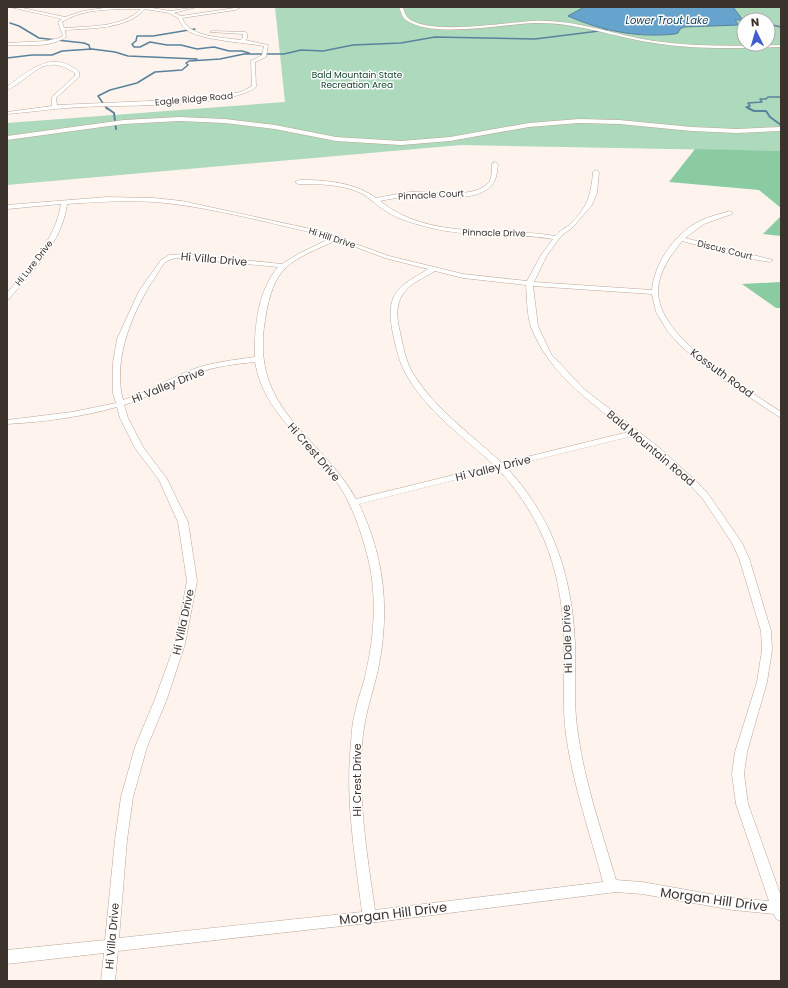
<svg xmlns="http://www.w3.org/2000/svg" width="788" height="988" font-family="Poppins,sans-serif">
<rect width="100%" height="100%" fill="#fff4ed"/>
<path fill="#addabc" fill-rule="evenodd" d="M275,7H781V151L461,145L7,185V123L285,102ZM744,20H768V44H744Z"/>
<path fill="#8acba2" d="M695,149L781,151V208L759,190L669,182Z
M781,216V236L763,234Z
M781,282V308H776L742,284Z"/>
<path fill="#66a4ce" stroke="#59829d" d="M584,7H733L743,20H735L739,25L684,27L680,29L678,33L675,34C638,38 602,31 568,16Z"/>
<g fill="none" stroke-linecap="round" stroke-linejoin="round">
<path stroke="#59829d" stroke-width="1.5" d="M10,23L19,26L39,38L84,43L89,45L90,49
M768,24L781,27
M195,29L153,36H137L136,41L132,44L134,47H140L150,42L167,45H181L197,49L214,47L229,51H242L249,53
M7,58L32,55H52L62,51L92,49L115,52L128,56L197,59
M107,109L98,96L110,90L137,83L155,72L182,70L188,65L186,63L189,61L220,59L244,54H284L301,50L323,51L353,45L401,43L435,37L535,39L607,30
M750,109L746,107L750,106L748,103L762,102L760,99H766L768,97H781"/>
<path stroke="#59829d" stroke-width="2" d="M107,108L114,113L116,129
M748,108L754,111H766L770,117L781,125"/>
<defs>
<path id="street" d="M10,7H18L65,17L83,11L111,7H146L170,11L197,7L174,13L181,16L241,7L235,10L182,18C190,38 222,37 240,40L243,38V34L210,32L212,31L245,32L247,33V39L245,40L268,45L266,57L255,62L256,87C230,108 120,105 83,107C57,108 32,112 7,114V112L52,106V97L75,76V73C42,51 33,78 7,90V87C29,70 53,49 79,72V77L56,98L57,105L196,99L241,92L252,86L251,61L262,55L264,46C245,43 205,40 190,32C183,28 181,24 178,18L169,13L145,9C126,30 91,28 65,30L66,37C50,48 26,45 7,45V43L46,41L59,38L63,36L58,22L62,19ZM119,9H141C122,28 89,26 64,28L62,22C79,11 99,10 119,9Z
M399,7H403C404,11 405,15 408,18C429,36 507,22 534,21C575,19 614,35 654,41C696,47 739,46 781,45V47C739,48 696,50 654,43C614,37 576,22 535,23C503,24 432,39 406,20C402,17 401,12 399,7Z
M179,117L225,119L275,125L336,137L401,141L450,137L529,123L579,119L619,120L692,127L737,129L781,127V131L737,133L692,131L619,124L579,123L529,127L450,141L401,145L336,141L275,129L225,123L179,121L124,124L7,140V136L124,120Z
M495,162L498,164C497,171 497,179 492,185C474,205 434,194 411,196C400,197 390,199 380,201C430,241 497,226 555,236C559,231 564,229 568,226C587,209 591,196 593,172L596,170L599,172L597,193L592,205L572,228L562,235L547,255L534,282L652,290C654,263 676,232 700,221C710,216 720,214 730,211L733,213L732,214L704,224L685,238L773,260L770,262L745,258L682,241C671,255 659,271 658,290C657,339 745,387 781,412V418L723,380L684,349L668,332L656,312L652,294L533,286L538,326L551,354L584,389L661,449L697,482L709,495L742,543L749,558L771,631L772,650L767,682L747,752L744,774L748,804L781,896V921L776,919L774,914L733,910L642,894L616,892L369,923L118,951L115,981H101L104,953L7,964V950L105,940L115,840L121,797L135,747L155,699L175,644L187,581L178,522L159,480L135,448L120,418L117,407C81,417 44,422 7,424V420L72,412L116,403L113,393V363L117,339L139,291L161,260L169,255L184,254L282,264L300,253L331,238C309,231 286,227 263,221C227,213 191,205 155,202C126,200 96,202 67,204C62,243 33,270 9,299L7,300V293C29,266 55,241 61,204L7,209V205L107,197L154,198L182,201L320,231L389,256L463,274L527,281L541,255L553,239C512,232 471,238 431,228C416,224 399,220 386,211C377,206 370,198 361,193C341,184 319,184 298,184L295,182C299,179 305,180 310,180C333,181 357,184 376,198C388,196 399,193 410,192C430,191 475,200 489,182C492,177 492,170 492,164ZM337,240L385,258L428,269C418,276 406,281 398,290C388,302 390,319 393,334C396,347 399,362 406,374C426,411 464,437 494,465L356,499C318,432 250,411 265,320C274,264 289,262 337,240ZM184,258L278,267C258,290 254,328 255,357C234,360 212,362 191,370C168,379 147,393 123,400C112,360 133,309 156,276C159,271 163,263 169,260C173,258 179,258 184,258ZM435,271L463,278L526,285C527,297 527,316 531,327C549,374 591,402 628,432L502,463C472,435 436,410 414,375C406,363 403,346 400,332C397,320 395,305 403,294C410,283 424,278 435,271ZM255,362C264,414 305,438 334,478C351,501 361,530 368,558C378,600 374,639 364,681C361,691 357,702 355,713C352,722 352,733 351,743C345,799 355,856 362,912L119,938L127,840L133,797L147,747L167,699L185,644L197,581L188,522L167,479L143,447L128,418L124,405C150,397 173,383 198,373C216,366 236,364 255,362ZM633,436L655,453L691,486L703,499L732,543L739,558L761,631L762,650L757,682L735,752L732,774L736,804L769,901L733,898L642,882L616,880C602,832 585,784 578,734C573,704 576,674 575,643C572,576 553,517 506,467ZM498,469C545,520 563,576 564,644C565,674 562,704 566,735C573,785 590,833 603,882L375,910C367,855 358,799 362,744C364,717 372,695 378,670C390,611 385,558 359,504Z"/>
</defs>
<use href="#street" stroke="#bea595" stroke-width="1"/>
<use href="#street" fill="#fff" fill-rule="evenodd"/>
</g>
<g text-anchor="middle" stroke-width="3" stroke-linejoin="round" paint-order="stroke">
<g font-size="9" fill="#0b3f25" stroke="#fff">
<text x="357" y="78">Bald Mountain State<tspan x="357" dy="10">Recreation Area</tspan></text>
</g>
<g font-size="9" fill="#3c322c" stroke="#fff">
<text transform="translate(194 99) rotate(-5)" y="3">Eagle Ridge Road</text>
<text transform="translate(431 195) rotate(-3)" y="3">Pinnacle Court</text>
<text transform="translate(494 233) rotate(1)" y="3">Pinnacle Drive</text>
<text transform="translate(332 238) rotate(18)" y="3">Hi Hill Drive</text>
<text transform="translate(725 250) rotate(14)" y="3">Discus Court</text>
<text transform="translate(34 263) rotate(-52)" y="3">Hi Lure Drive</text>
</g>
<g font-size="10" font-style="italic" fill="#063a57" stroke="#fff">
<text x="667" y="24">Lower Trout Lake</text>
</g>
<g font-size="11" fill="#3c322c" stroke="#fff">
<text transform="translate(214 259) rotate(5)" y="4">Hi Villa Drive</text>
<text transform="translate(722 373) rotate(36)" y="4">Kossuth Road</text>
<text transform="translate(168 385) rotate(-22)" y="4">Hi Valley Drive</text>
<text transform="translate(651 448) rotate(40)" y="4">Bald Mountain Road</text>
<text transform="translate(314 452) rotate(49)" y="4">Hi Crest Drive</text>
<text transform="translate(493 468) rotate(-14)" y="4">Hi Valley Drive</text>
<text transform="translate(183 622) rotate(-78)" y="4">Hi Villa Drive</text>
<text transform="translate(567 639) rotate(-92)" y="4">Hi Dale Drive</text>
<text transform="translate(357 780) rotate(-90)" y="4">Hi Crest Drive</text>
<text transform="translate(112 936) rotate(-85)" y="4">Hi Villa Drive</text>
</g>
<g font-size="13" fill="#3c322c" stroke="#fff">
<text transform="translate(714 899) rotate(8)" y="5">Morgan Hill Drive</text>
<text transform="translate(393 913) rotate(-7)" y="5">Morgan Hill Drive</text>
</g>
</g>
<rect width="788" height="988" fill="none" stroke="#3c322c" stroke-width="16"/>
<g transform="translate(756 32) rotate(355)"><circle r="19" fill="#ffffff" stroke="#b1adab"/>
<path d="M0-3L7 15L0 10L-7 15Z" fill="#435cd0"/>
<text y="-6" font-size="11" font-weight="bold" text-anchor="middle" fill="#3c322c">N</text>
</g>
</svg>
